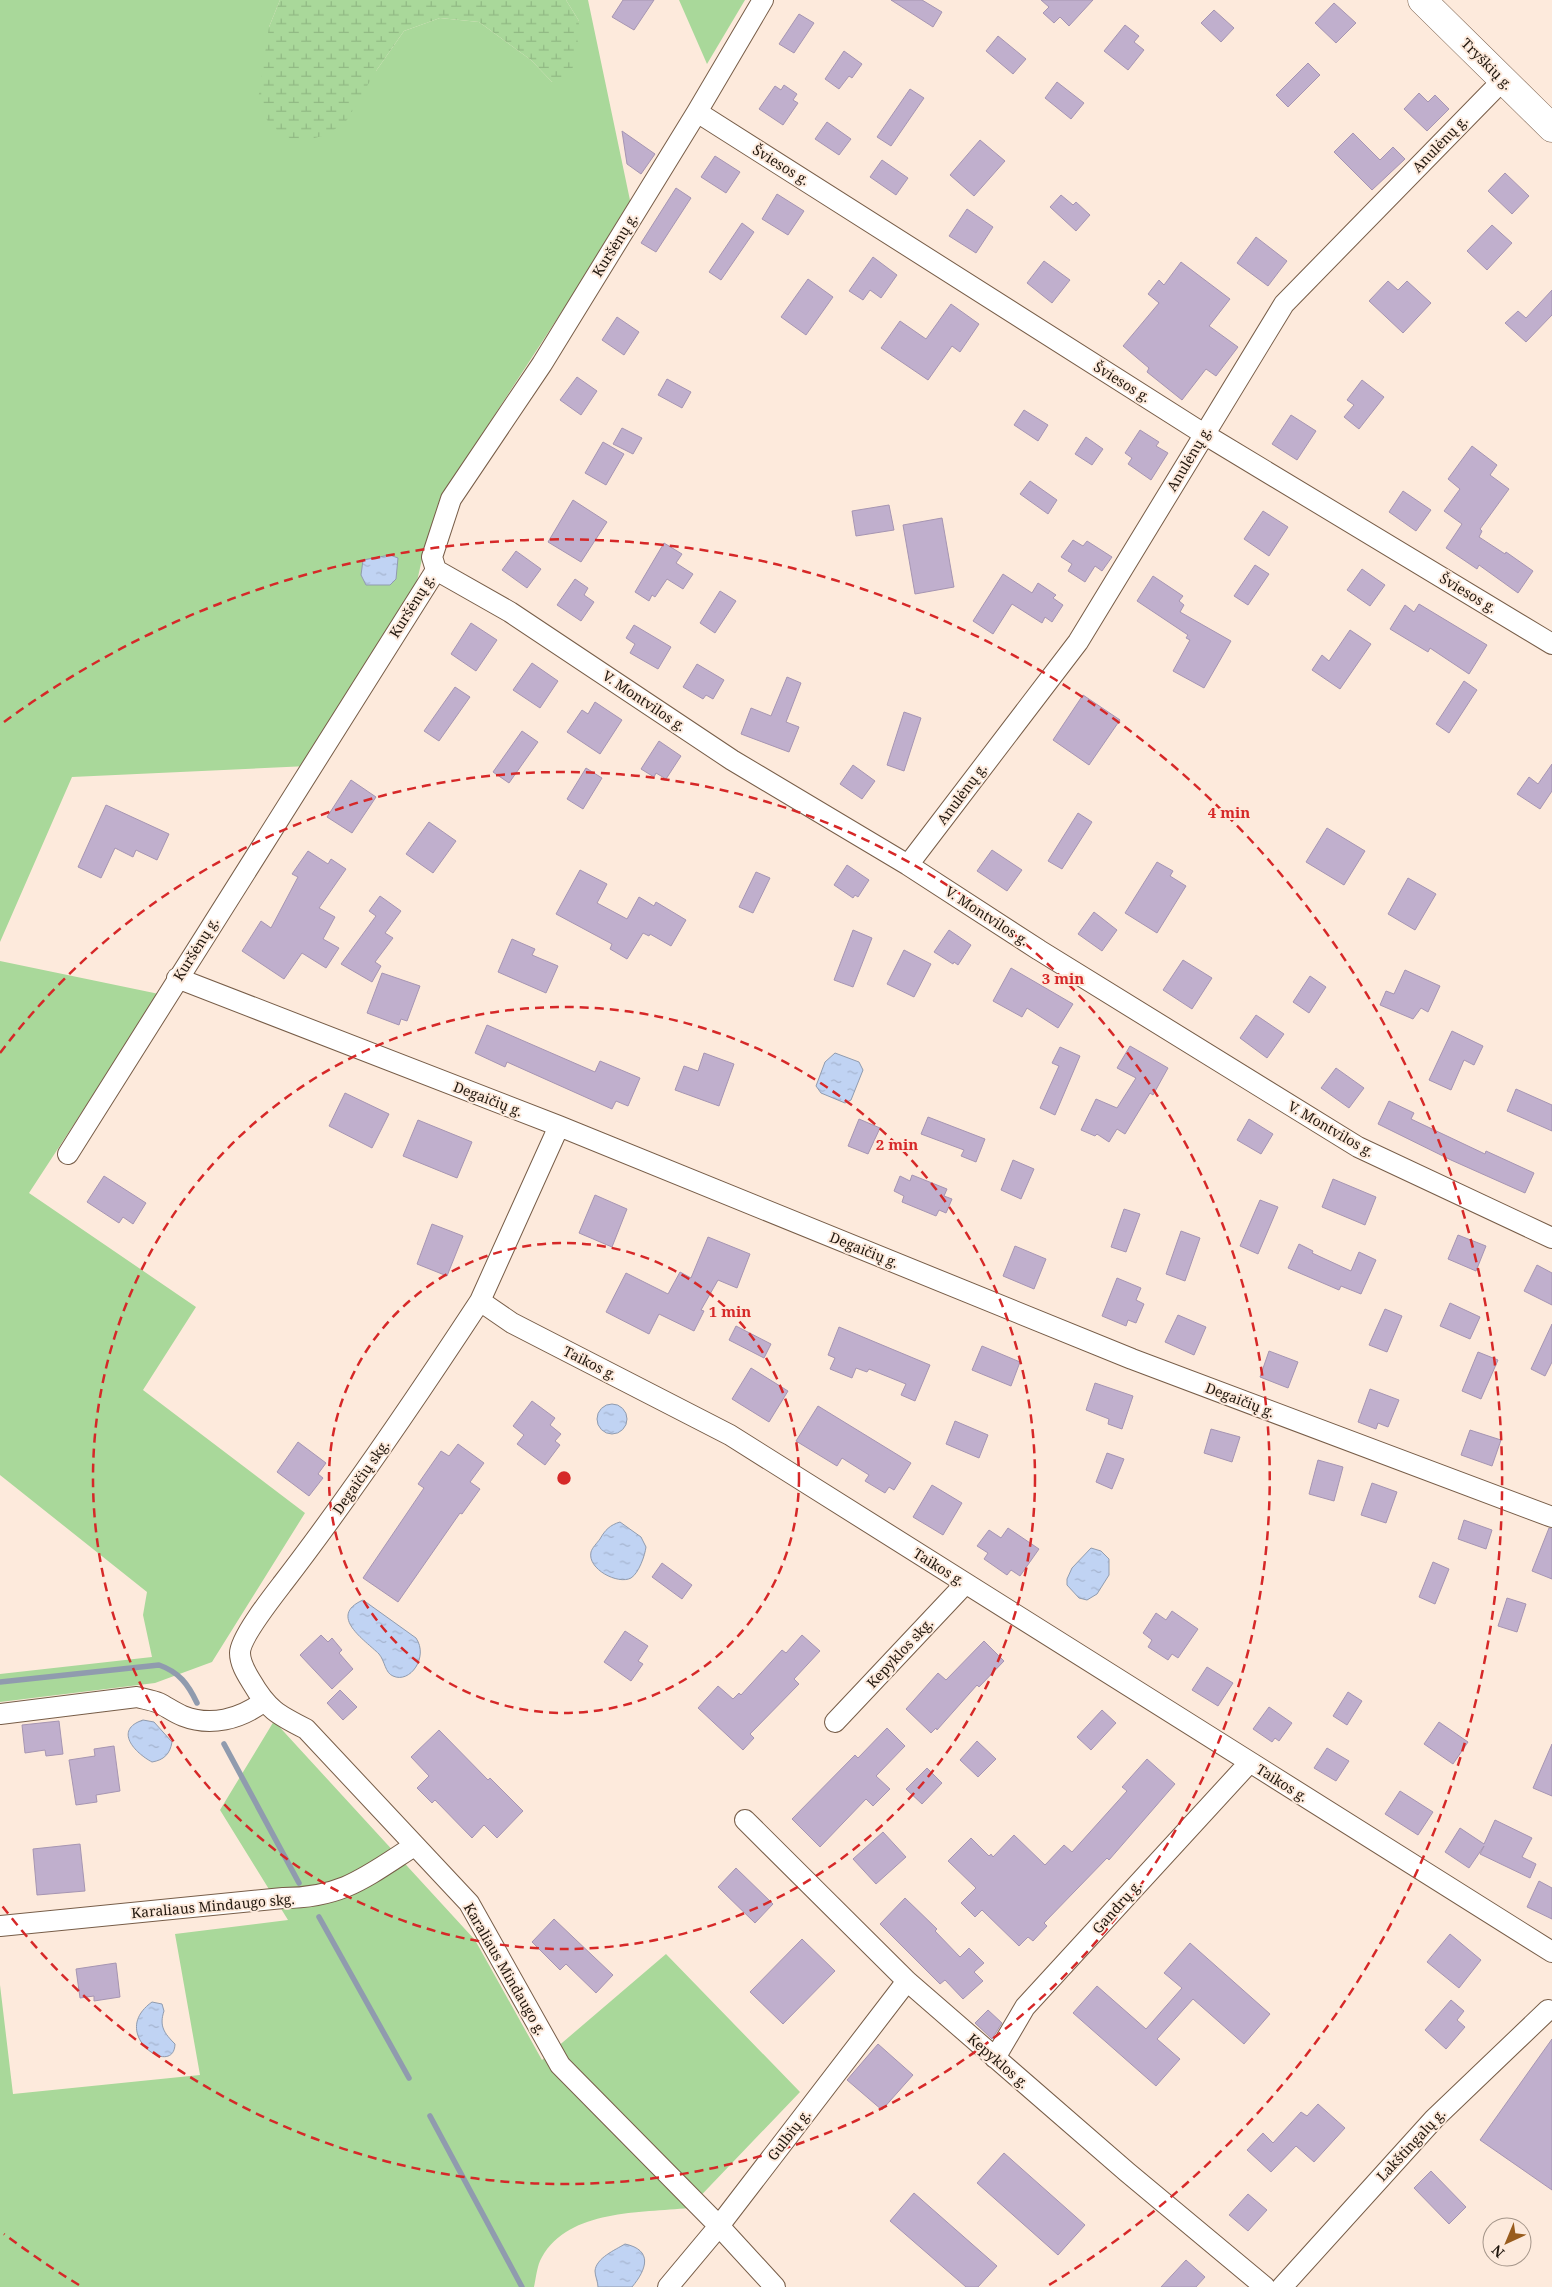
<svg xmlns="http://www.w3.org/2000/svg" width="1552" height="2287" font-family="'Noto Serif',serif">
<defs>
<pattern id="wetland-marsh" width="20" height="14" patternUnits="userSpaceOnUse" patternTransform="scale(1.25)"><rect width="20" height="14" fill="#a9d89a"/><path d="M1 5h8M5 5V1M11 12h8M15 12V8" fill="none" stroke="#91b984"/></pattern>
<pattern id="water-ripples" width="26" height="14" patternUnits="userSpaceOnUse" patternTransform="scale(1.25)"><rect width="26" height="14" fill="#c0d3f3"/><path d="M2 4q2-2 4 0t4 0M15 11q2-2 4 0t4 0" fill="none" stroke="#a5b4cf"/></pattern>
</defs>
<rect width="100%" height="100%" fill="#fdeadc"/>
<path fill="#a9d89a" d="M0,0H280L269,27L376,71L404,31L440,18L479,22L531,60L552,82L579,21L566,0H588L631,205L440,499L425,546L415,590L308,766L72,777L0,942Z
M679,0H745L707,64Z
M0,961L159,994L29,1193L196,1307L143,1390L305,1513L212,1662L155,1683L0,1702V1674L152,1657L143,1615L147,1592L0,1475Z
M274,1721L475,1940L542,2060L666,1954L800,2092L689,2208C640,2213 570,2209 542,2257C537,2265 536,2278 534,2287H0V1985L13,2094L200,2075L175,1934L288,1920L220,1810Z"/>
<path fill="url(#wetland-marsh)" d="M280,0H566L579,21L577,53L571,73L552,82L531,60L479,22L440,18L404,31L376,71L347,120L327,135L297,142L279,132L267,120L258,100L269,27Z"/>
<path fill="url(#water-ripples)" stroke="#909bae" d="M390,555L398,558L396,579L390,585H366L361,575L363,560Z
M835,1053L859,1062L863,1070L851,1100L845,1103L821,1093L816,1086L825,1062Z
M597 1419a15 15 0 1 1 30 0a15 15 0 1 1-30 0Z
M620,1522L641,1537L646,1547C645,1555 639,1573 631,1578C618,1585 587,1569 591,1552C592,1548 597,1543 600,1539C605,1530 610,1525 620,1522Z
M1091,1548L1101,1551L1109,1559V1575L1097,1594L1087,1600L1079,1598L1067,1585V1579L1072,1568Z
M363,1600L416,1638C429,1657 410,1684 393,1676C385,1673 385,1661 379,1654C365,1640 327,1616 363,1600Z
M143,1720L154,1722L172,1742C170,1754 164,1760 152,1762C135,1753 113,1730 143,1720Z
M152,2002L162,2004L164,2011C159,2026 164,2033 175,2044C174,2079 107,2034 152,2002Z
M625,2244C653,2250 647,2269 632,2287H598C598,2282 595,2276 595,2271C596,2258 615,2250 625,2244Z"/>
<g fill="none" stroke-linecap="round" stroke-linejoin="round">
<path stroke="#909bae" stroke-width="5.5" d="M0,1682L159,1665C179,1672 188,1684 197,1703
M224,1744L299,1883
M319,1917L409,2078
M430,2116L522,2287"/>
</g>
<path fill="#c0afcd" stroke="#a695b2" d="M623,0H654L634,30L612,17Z
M891,0H922L942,12L933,27Z
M1041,0H1093L1069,26L1060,17L1054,23L1043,13L1049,7Z
M1334,3L1356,23L1336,43L1315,23Z
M1214,10L1234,28L1221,42L1201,23Z
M799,14L814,23L794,53L779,44Z
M1125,25L1139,36L1134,42L1144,50L1128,70L1104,51Z
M998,36L1026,59L1013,74L986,51Z
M844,51L862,64L852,78L849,76L839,89L825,79Z
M1308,63L1320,75L1288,107L1276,95Z
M1057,82L1084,103L1071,119L1045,98Z
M784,85L797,94L793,100L798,103L783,125L759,109L775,86L781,90Z
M910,89L924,98L891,146L877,137Z
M1419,93L1428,102L1435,95L1449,109L1427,131L1404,109Z
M827,122L851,139L839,155L815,139Z
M622,131L655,154L641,174L627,164Z
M1353,133L1380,160L1393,147L1405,159L1372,190L1334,152Z
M980,140L1005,161L974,196L950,175Z
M715,156L740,172L726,193L701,177Z
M882,160L908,178L896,195L870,177Z
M1505,173L1529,196L1512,214L1488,191Z
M676,188L691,198L656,252L641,243Z
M777,194L804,211L788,235L762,219Z
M1061,195L1073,205L1076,202L1090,215L1076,231L1050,207Z
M967,209L993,227L976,253L949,236Z
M742,223L754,232L721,280L709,272Z
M1492,225L1512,243L1487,270L1467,251Z
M1256,237L1287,261L1268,286L1237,263Z
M873,257L897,275L881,298L870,290L863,300L849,291Z
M1044,261L1070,280L1052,303L1027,283Z
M1181,262L1230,299L1209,326L1238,347L1216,376L1206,369L1182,400L1147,372L1149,368L1123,346L1159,303L1148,294L1159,280L1164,285Z
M808,279L833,297L806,335L781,317Z
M1388,281L1398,290L1407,281L1431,303L1403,333L1369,301Z
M1552,290V315L1526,342L1505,323L1518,311L1526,318Z
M951,304L979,324L960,352L952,346L928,380L881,348L900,321L926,339Z
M617,317L639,332L624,355L602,340Z
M577,377L597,391L581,415L560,400Z
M667,379L691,392L682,408L658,395Z
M1362,380L1384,397L1359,429L1344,417L1354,405L1347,400Z
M1024,410L1048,425L1038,441L1014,425Z
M1291,415L1316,431L1297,460L1272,444Z
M622,428L642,438L633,454L613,444Z
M1140,430L1159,442L1156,446L1168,453L1151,480L1128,464L1132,458L1125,453Z
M1086,437L1103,449L1092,465L1075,454Z
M603,442L624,454L606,485L585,473Z
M1472,446L1497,465L1490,475L1509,489L1480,529L1482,531L1479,537L1505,554L1506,552L1533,571L1518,593L1479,565L1477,569L1446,548L1462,524L1444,511L1460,489L1448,479Z
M1030,481L1057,500L1048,514L1020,494Z
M1403,491L1431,510L1416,531L1389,512Z
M573,500L607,522L581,562L548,542Z
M889,505L894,530L856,536L852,511Z
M1263,511L1288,527L1269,556L1244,539Z
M942,518L954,587L915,594L903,525Z
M1073,540L1083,546L1087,541L1112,557L1102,571L1095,566L1085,582L1068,571L1072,564L1061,557Z
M664,543L682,554L676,563L693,574L683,589L667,579L655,597L652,595L649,601L635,592Z
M516,551L541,569L527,588L502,570Z
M1255,565L1269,574L1248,605L1234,596Z
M1362,569L1385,585L1370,606L1347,590Z
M1003,574L1032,593L1038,583L1056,595L1053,598L1063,605L1052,622L1045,617L1042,623L1012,604L993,634L973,621Z
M1153,576L1183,596L1179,601L1184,605L1180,612L1231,641L1204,688L1173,671L1190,640L1186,638L1188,635L1137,601Z
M575,579L588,588L584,595L594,602L581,621L557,605Z
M720,591L736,601L715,633L700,623Z
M1419,604L1487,645L1469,674L1430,648L1428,652L1390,629L1405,605L1414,612Z
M471,623L497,640L476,671L451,654Z
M634,625L671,647L658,669L630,653L635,644L626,638Z
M1350,630L1371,644L1340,689L1312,670L1322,655L1329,661Z
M532,663L558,681L540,708L513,690Z
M697,664L724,680L713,699L706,695L703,699L683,687Z
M787,677L801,683L786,722L799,727L789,752L741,734L751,708L771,716Z
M1464,681L1477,690L1449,733L1436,724Z
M455,687L470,697L439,741L424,731Z
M1083,695L1120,720L1089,765L1053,740Z
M595,702L622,720L600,754L567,732L582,710L588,714Z
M904,712L921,718L904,771L887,765Z
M522,731L538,742L509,783L493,772Z
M659,741L681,756L666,779L656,773L654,777L641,769Z
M1552,764V791L1540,809L1517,794L1529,777L1538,784Z
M853,765L875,781L862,799L840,784Z
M586,768L602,778L583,809L567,799Z
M351,780L376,797L352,833L327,817Z
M106,805L169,834L157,860L136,850L133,857L115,848L101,878L78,867Z
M1078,813L1092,822L1062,869L1048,861Z
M429,822L456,841L433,873L406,854Z
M1327,828L1365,851L1344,885L1306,862Z
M992,850L1022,870L1007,891L977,871Z
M308,851L328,864L331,859L346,869L319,908L335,917L323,939L339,948L326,968L302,953L284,979L242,951L261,921L271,928L298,877L292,874Z
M1157,862L1173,871L1170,876L1186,886L1157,933L1125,913Z
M847,865L869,880L858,897L855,895L853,898L834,885Z
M580,870L607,884L597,903L627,919L639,897L654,906L656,902L686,920L671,946L650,934L649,936L643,933L627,959L610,949L612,944L556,914Z
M756,872L770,878L753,913L739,907Z
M1408,878L1436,894L1415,930L1388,914Z
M380,896L401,911L385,933L393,938L375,962L381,966L372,982L341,964L376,916L369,911Z
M1094,912L1117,930L1102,951L1078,934Z
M853,930L872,938L853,987L834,980Z
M949,930L971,945L958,965L954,962L953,964L934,952Z
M512,939L535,949L532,955L558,966L546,993L498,972Z
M904,950L931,964L914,997L887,984Z
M1183,960L1212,978L1192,1009L1163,990Z
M1011,968L1073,1004L1058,1028L1027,1008L1022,1017L993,1001Z
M1405,970L1440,986L1428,1012L1421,1008L1413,1019L1380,1005L1386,991L1394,994Z
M382,973L420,986L407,1021L401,1019L399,1025L367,1013Z
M1310,976L1326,987L1309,1013L1293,1002Z
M1256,1015L1284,1034L1267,1058L1240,1038Z
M487,1025L595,1072L600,1061L640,1078L628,1106L616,1101L612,1109L507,1062L505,1067L475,1053Z
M1452,1031L1483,1046L1474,1065L1464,1060L1451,1090L1429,1080Z
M1130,1046L1168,1068L1153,1095L1150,1093L1125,1134L1117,1129L1109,1142L1097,1134L1095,1136L1081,1130L1096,1099L1117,1108L1136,1078L1117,1068Z
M1060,1047L1080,1056L1055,1115L1040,1108L1059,1066L1052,1063Z
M704,1053L734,1064L719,1106L675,1090L684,1066L698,1071Z
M1336,1068L1364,1088L1349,1108L1321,1088Z
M1516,1089L1552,1105V1131L1507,1111Z
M345,1093L389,1114L372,1148L329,1126Z
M1389,1101L1414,1113L1411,1119L1485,1154L1486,1151L1534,1173L1525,1193L1451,1160L1378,1124Z
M928,1117L985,1139L976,1162L961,1156L964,1150L921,1134Z
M859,1119L880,1128L868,1154L848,1146Z
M1249,1119L1273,1134L1261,1154L1237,1140Z
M418,1120L472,1142L457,1178L403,1156Z
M1013,1160L1034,1169L1021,1199L1001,1190Z
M912,1175L947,1189L944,1196L952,1199L946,1213L939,1210L936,1216L902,1202L904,1196L894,1191L900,1176L910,1181Z
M104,1176L146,1203L133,1224L123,1217L119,1223L87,1202Z
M1333,1179L1376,1197L1365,1225L1322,1207Z
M595,1195L627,1209L612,1247L579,1233Z
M1260,1200L1278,1207L1258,1254L1240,1246Z
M1124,1209L1140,1214L1126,1252L1111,1247Z
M432,1224L463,1236L447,1276L417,1264Z
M1181,1231L1200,1238L1185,1281L1166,1274Z
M1458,1235L1486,1246L1476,1271L1448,1259Z
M708,1237L750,1254L737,1288L718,1280L701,1310L704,1311L694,1331L659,1314L649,1334L606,1312L626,1273L668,1294L680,1272L691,1278Z
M1299,1244L1313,1251L1312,1253L1351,1271L1359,1252L1376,1260L1361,1294L1341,1286L1339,1290L1288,1268Z
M1015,1246L1046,1259L1034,1289L1003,1276Z
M1537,1265L1552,1273V1305L1524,1291Z
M1117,1278L1141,1288L1136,1300L1144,1304L1136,1323L1128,1320L1126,1326L1102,1316Z
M1450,1303L1480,1317L1470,1339L1440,1326Z
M1385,1309L1402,1316L1387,1352L1369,1345Z
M1178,1315L1206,1327L1194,1355L1165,1342Z
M1552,1324V1362L1545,1376L1531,1369Z
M736,1326L771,1344L764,1358L729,1340Z
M839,1327L930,1365L915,1401L901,1395L906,1384L869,1369L867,1372L856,1368L852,1378L830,1369L835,1358L828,1355Z
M982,1346L1020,1362L1011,1386L972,1370Z
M1269,1351L1298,1362L1288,1388L1260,1377Z
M1478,1352L1498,1360L1481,1399L1462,1391Z
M751,1368L788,1391L769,1422L732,1399Z
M1095,1383L1133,1396L1122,1429L1108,1424L1109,1419L1086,1410Z
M1370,1389L1399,1400L1388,1427L1378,1423L1376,1429L1358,1422Z
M532,1401L555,1418L550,1425L561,1434L555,1441L560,1445L545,1465L517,1444L524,1435L513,1426Z
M818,1406L911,1463L894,1490L889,1487L885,1493L865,1481L869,1475L842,1458L837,1466L796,1441Z
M955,1421L988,1435L979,1458L946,1444Z
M1211,1429L1240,1437L1232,1462L1204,1453Z
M1470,1430L1501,1440L1492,1466L1461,1455Z
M298,1442L326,1463L318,1474L323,1478L309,1496L277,1472Z
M458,1444L484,1463L470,1482L480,1489L462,1514L460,1513L398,1602L363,1578L424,1488L418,1484L441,1451L449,1456Z
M1107,1453L1124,1459L1112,1489L1096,1482Z
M1318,1460L1343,1467L1334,1501L1309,1494Z
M1372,1483L1397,1492L1386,1523L1361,1515Z
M932,1485L962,1503L943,1535L913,1517Z
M1464,1520L1492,1530L1486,1549L1458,1539Z
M1008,1528L1039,1549L1020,1576L1011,1570L1007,1575L984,1559L988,1553L977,1546L989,1530L1001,1538Z
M1549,1528L1552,1529V1579L1532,1571Z
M1433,1562L1449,1569L1435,1604L1419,1597Z
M662,1563L692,1585L682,1599L652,1577Z
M1507,1598L1526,1604L1517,1632L1498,1626Z
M1172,1611L1198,1629L1178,1658L1172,1654L1168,1660L1148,1647L1152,1640L1143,1633L1156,1613L1166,1620Z
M625,1631L648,1646L638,1661L643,1664L631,1681L604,1662Z
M321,1635L328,1642L332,1638L342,1650L339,1653L353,1669L332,1689L300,1655Z
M802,1635L820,1651L794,1679L799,1684L750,1734L754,1738L743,1750L698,1708L718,1686L733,1699L739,1693L741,1695L782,1650L786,1653Z
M984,1641L1004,1661L979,1687L977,1685L937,1730L936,1728L931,1733L906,1709L938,1673L946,1680Z
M1207,1667L1233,1683L1218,1706L1192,1690Z
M340,1690L357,1707L343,1720L327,1703Z
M1348,1692L1362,1701L1347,1725L1333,1716Z
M1269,1707L1292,1723L1279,1741L1275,1738L1272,1742L1253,1729Z
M1102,1710L1116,1723L1091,1750L1077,1737Z
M59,1721L63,1754L46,1756L45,1750L25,1753L22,1725Z
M1439,1722L1468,1742L1453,1764L1424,1744Z
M887,1728L905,1746L876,1776L890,1789L873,1806L866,1799L820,1847L792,1819L855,1755L858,1758Z
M439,1730L488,1780L490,1778L523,1811L497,1838L484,1825L472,1838L435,1800L432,1803L417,1788L429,1776L411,1757Z
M977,1741L996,1759L978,1777L960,1760Z
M1552,1744V1796L1533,1788Z
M114,1746L120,1791L96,1795L97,1802L76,1805L69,1760L95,1756L94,1749Z
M1327,1748L1349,1761L1336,1781L1314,1768Z
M1147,1759L1175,1784L1109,1860L1107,1858L1044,1923L1047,1926L1033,1941L1028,1937L1019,1946L982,1910L975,1917L961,1903L976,1888L948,1861L971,1838L989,1856L991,1854L993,1857L1014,1835L1045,1865L1064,1845L1072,1852L1127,1791L1122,1787Z
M927,1768L942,1783L922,1804L906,1789Z
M1400,1791L1433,1812L1418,1835L1385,1814Z
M1495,1820L1532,1838L1522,1857L1536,1864L1530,1878L1480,1854L1484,1846L1469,1868L1445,1852L1460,1828L1484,1844Z
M883,1832L906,1857L876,1884L853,1859Z
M80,1844L85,1891L37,1895L33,1849Z
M736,1868L773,1904L755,1923L718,1887Z
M1539,1881L1552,1888V1919L1527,1907Z
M905,1898L937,1929L935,1931L960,1957L969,1948L984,1963L974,1972L983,1981L963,1999L945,1980L940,1984L880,1924Z
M554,1919L613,1975L596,1993L566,1964L560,1970L532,1942Z
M1450,1934L1481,1960L1459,1988L1427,1962Z
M802,1939L835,1971L783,2024L750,1992Z
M1190,1943L1270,2014L1244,2044L1193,1999L1157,2039L1180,2059L1156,2086L1073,2013L1097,1986L1146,2029L1182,1988L1164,1973Z
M116,1963L120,1997L94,2001V1996L80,1998L76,1969Z
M1451,2000L1464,2011L1457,2020L1465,2027L1446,2049L1425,2030Z
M988,2010L1002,2023L992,2039L975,2023Z
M1552,2039V2190L1480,2140Z
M878,2044L913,2075L882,2110L847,2080Z
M1318,2104L1345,2128L1314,2162L1296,2146L1271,2172L1247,2150L1263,2133L1273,2143L1301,2112L1307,2116Z
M1004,2153L1085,2225L1058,2255L977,2183Z
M1431,2171L1466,2207L1449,2224L1414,2188Z
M914,2193L997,2266L978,2287H966L890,2221Z
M1248,2194L1267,2210L1248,2231L1229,2215Z
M1186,2260L1205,2277L1196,2287H1161Z"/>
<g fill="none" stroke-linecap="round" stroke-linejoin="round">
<defs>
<path id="minor" d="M697,112L1204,434L1552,644
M436,570L510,612L732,760L908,865L1039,950L1358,1147L1552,1238
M908,865L1078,642L1284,304L1503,80
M177,978L559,1126L1132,1359L1552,1517
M559,1126L480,1301L512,1323L730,1435L1552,1952
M68,1154L436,570L432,557L451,499L542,364L697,112L763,0
M480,1301C417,1397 353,1492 283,1583C273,1596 240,1638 240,1653C240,1663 246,1673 251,1681C267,1709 278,1715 306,1729L469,1903L560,2065L719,2226L775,2287
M0,1714L137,1697C144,1699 152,1700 159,1703C167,1707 175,1713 183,1716C211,1727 240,1719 263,1702
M835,1722L965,1584
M745,1820L907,1981L1127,2172L1265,2287
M0,1926L283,1898C342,1898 366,1877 414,1846
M995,2058L1025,2007L1249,1763
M668,2287L719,2226L907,1981
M1282,2287L1434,2119L1548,2010"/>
<path id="secondary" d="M1422,0L1552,128"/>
</defs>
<use href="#minor" stroke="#775d48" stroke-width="22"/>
<use href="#secondary" stroke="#775d48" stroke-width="29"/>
<use href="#minor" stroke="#fff" stroke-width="20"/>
<use href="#secondary" stroke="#fff" stroke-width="28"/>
</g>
<g fill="none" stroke="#d62828" stroke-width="2.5" stroke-dasharray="9 6">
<circle cx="564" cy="1478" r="235"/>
<circle cx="564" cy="1478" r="471"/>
<path d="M0 1053A706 706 0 1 1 0 1903"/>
<path d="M79 2285A941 941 0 0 1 4 2234M4 722A941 941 0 1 1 1049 2285"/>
</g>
<g text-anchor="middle" stroke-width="4" stroke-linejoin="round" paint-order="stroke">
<g font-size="14" fill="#21170e" stroke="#fdeadc">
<text transform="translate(1487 64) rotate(45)" y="5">Tryškių g.</text>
<text transform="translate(1440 144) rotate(-46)" y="5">Anulėnų g.</text>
<text transform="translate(781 165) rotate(32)" y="5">Šviesos g.</text>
<text transform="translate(615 245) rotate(-58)" y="5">Kuršėnų g.</text>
<text transform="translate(1122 382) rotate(32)" y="5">Šviesos g.</text>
<text transform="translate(1189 459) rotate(-59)" y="5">Anulėnų g.</text>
<text transform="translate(1468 593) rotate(31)" y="5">Šviesos g.</text>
<text transform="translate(412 606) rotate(-58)" y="5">Kuršėnų g.</text>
<text transform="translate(644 701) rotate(34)" y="5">V. Montvilos g.</text>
<text transform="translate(962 794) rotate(-53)" y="5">Anulėnų g.</text>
<text transform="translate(987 916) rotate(33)" y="5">V. Montvilos g.</text>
<text transform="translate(196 949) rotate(-58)" y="5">Kuršėnų g.</text>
<text transform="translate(488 1099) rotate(21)" y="5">Degaičių g.</text>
<text transform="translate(1331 1129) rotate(30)" y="5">V. Montvilos g.</text>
<text transform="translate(864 1250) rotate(22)" y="5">Degaičių g.</text>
<text transform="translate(590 1363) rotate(27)" y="5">Taikos g.</text>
<text transform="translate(1240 1400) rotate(21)" y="5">Degaičių g.</text>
<text transform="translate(361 1477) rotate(-55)" y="5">Degaičių skg.</text>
<text transform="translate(939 1567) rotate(32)" y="5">Taikos g.</text>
<text transform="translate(900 1653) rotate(-47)" y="5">Kepyklos skg.</text>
<text transform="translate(1282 1783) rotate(32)" y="5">Taikos g.</text>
<text transform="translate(213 1906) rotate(-5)" y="5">Karaliaus Mindaugo skg.</text>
<text transform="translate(1117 1907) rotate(-48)" y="5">Gandrų g.</text>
<text transform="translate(505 1969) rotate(60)" y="5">Karaliaus Mindaugo g.</text>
<text transform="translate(998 2061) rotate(41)" y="5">Kepyklos g.</text>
<text transform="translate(789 2135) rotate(-52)" y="5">Gulbių g.</text>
<text transform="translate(1411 2145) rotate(-47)" y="5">Lakštingalų g.</text>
</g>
</g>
<circle cx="564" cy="1478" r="8" fill="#d62828" stroke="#fdeadc" stroke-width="2.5"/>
<g font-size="15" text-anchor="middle" font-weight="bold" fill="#d62828" stroke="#fdeadc" stroke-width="4" stroke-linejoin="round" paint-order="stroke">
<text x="1229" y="818">4 min</text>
<text x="1063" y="984">3 min</text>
<text x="897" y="1150">2 min</text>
<text x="730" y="1317">1 min</text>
</g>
<g transform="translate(1507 2242) rotate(224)"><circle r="24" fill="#fdeadc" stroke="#a5968a"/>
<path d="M0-4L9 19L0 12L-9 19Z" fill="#985c1d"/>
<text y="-8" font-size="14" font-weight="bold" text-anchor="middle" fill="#21170e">N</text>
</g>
</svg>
